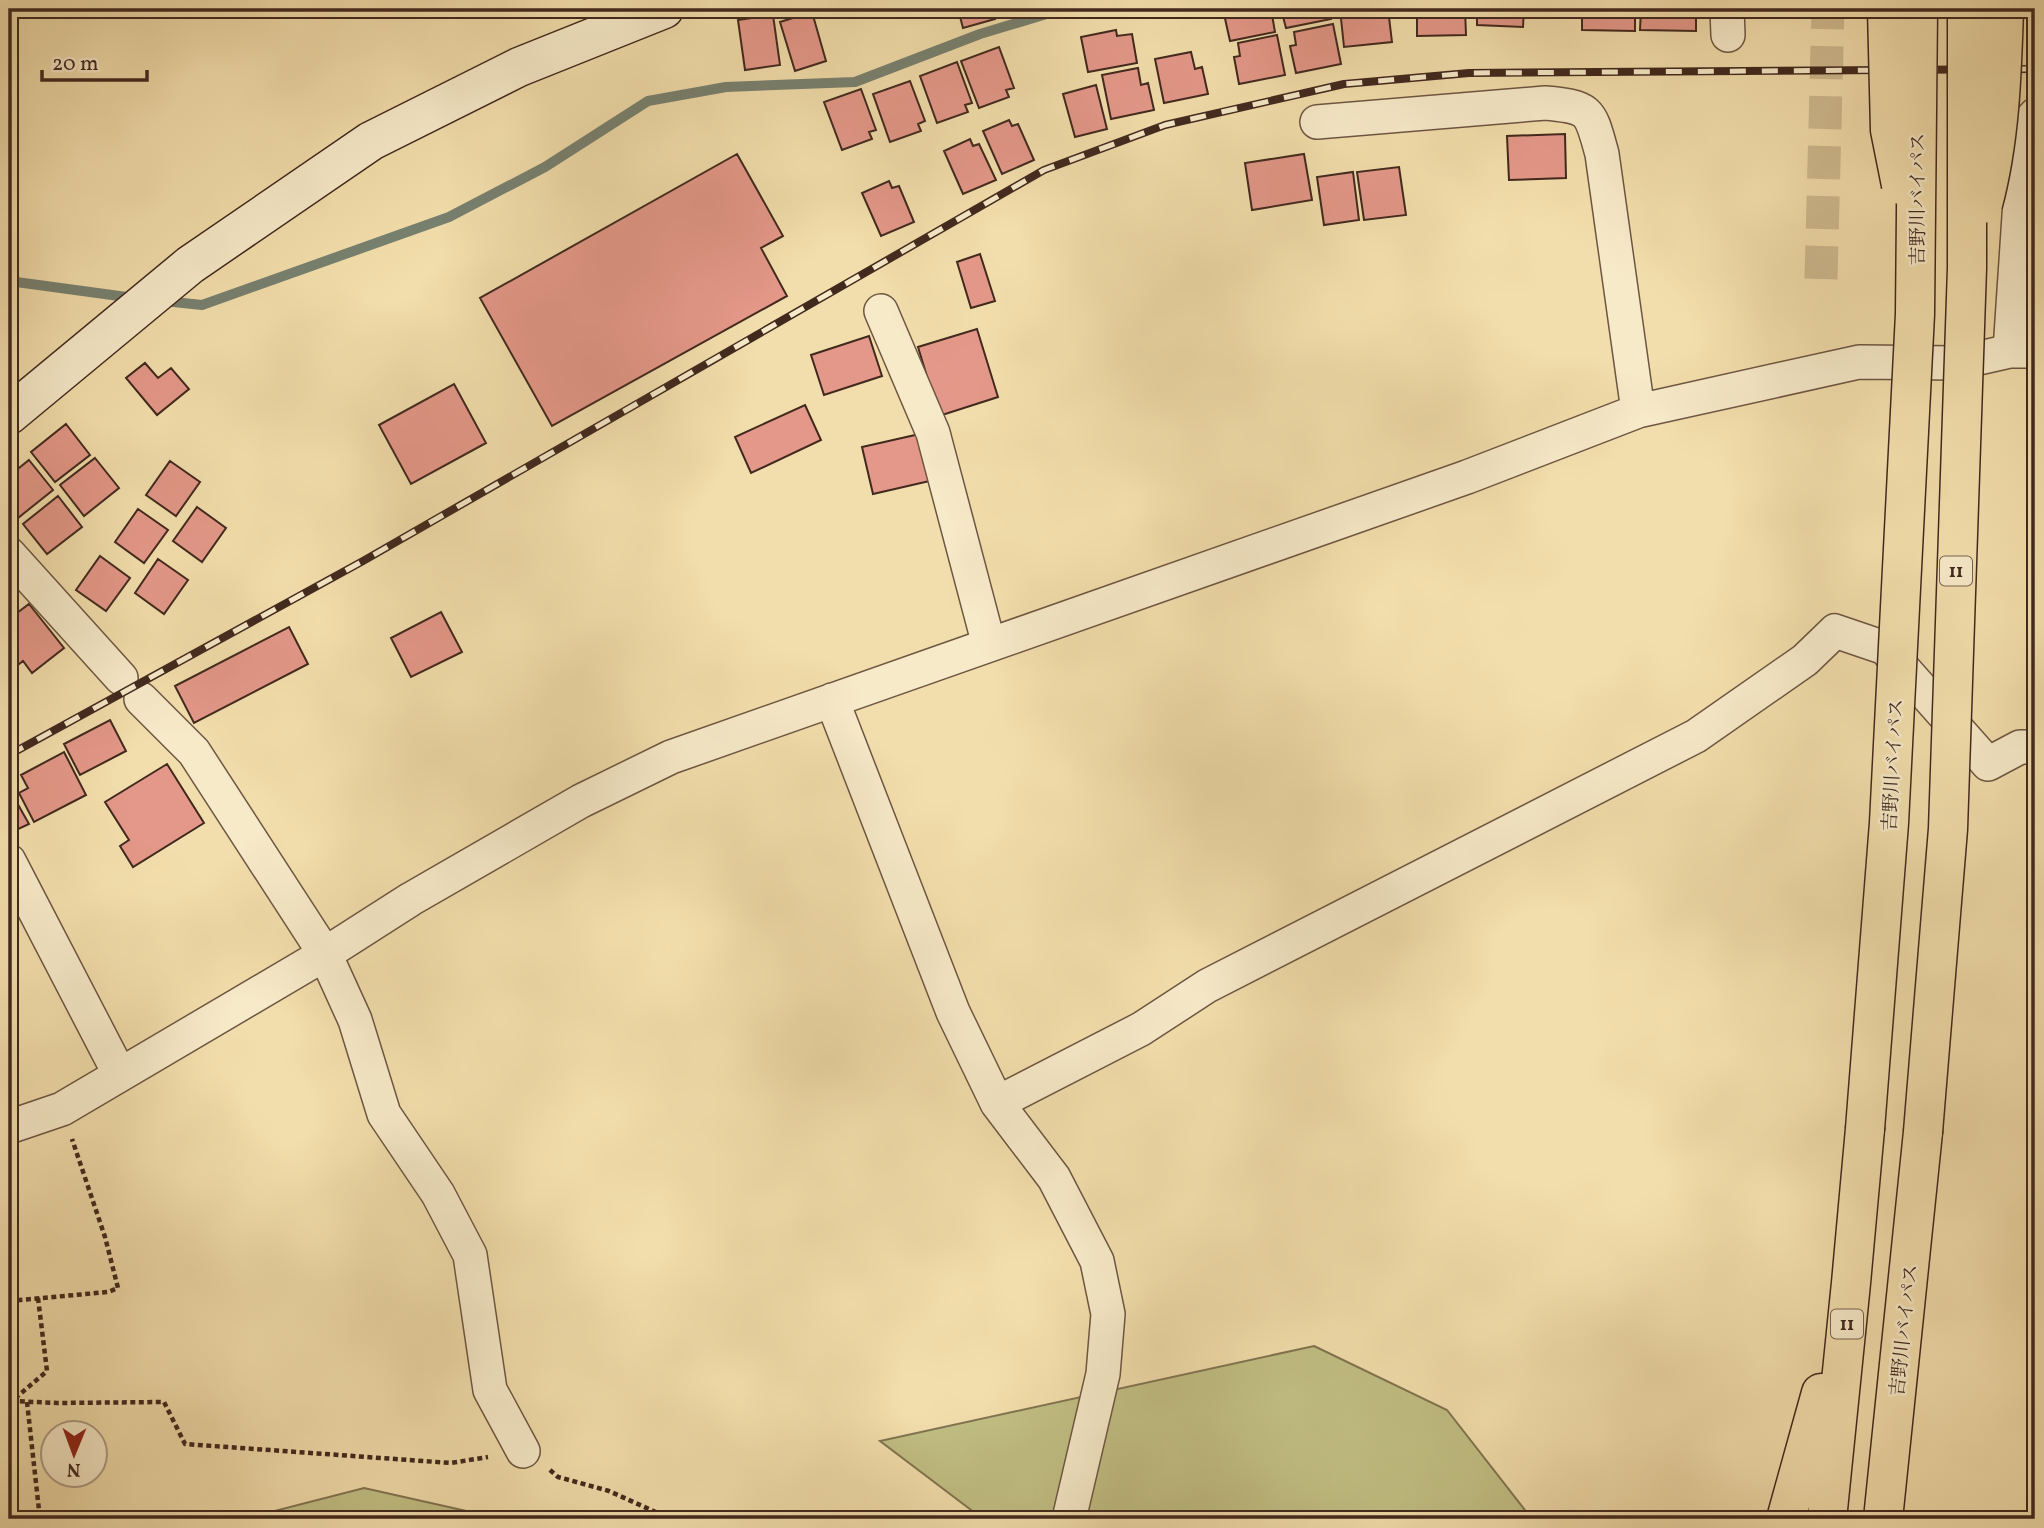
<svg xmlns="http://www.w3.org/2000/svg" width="2044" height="1528" font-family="Vollkorn,'Noto Serif JP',serif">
<rect width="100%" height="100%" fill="#f2deac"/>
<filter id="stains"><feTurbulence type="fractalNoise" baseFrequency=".00286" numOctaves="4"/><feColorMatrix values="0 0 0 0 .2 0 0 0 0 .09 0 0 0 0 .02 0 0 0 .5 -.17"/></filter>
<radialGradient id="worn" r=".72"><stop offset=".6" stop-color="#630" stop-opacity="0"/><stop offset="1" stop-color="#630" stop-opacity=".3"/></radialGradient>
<path fill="#c1bf84" stroke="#817451" stroke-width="2" d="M1314,1346L1447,1410L1528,1514L1693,1517L1691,1519H983L880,1441Z
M364,1488L502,1519H243Z"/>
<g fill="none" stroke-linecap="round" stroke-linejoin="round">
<path stroke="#778170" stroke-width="10" d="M9,281L134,298
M164,301L202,305L449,217L545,167L648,101L726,87L855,82L980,34L1063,9"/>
</g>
<path fill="#e49889" stroke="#41291e" stroke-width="2" d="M958,9H992L995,19L963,28Z
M1230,9H1271L1275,32L1230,41L1224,14L1231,13Z
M1281,9H1329L1331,19L1286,28Z
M1340,9H1388L1392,42L1344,47Z
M1417,9H1465L1466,35L1417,36Z
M1477,9H1524L1523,27L1477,25Z
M1582,9H1635V31L1582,30Z
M1641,9H1696V31L1640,30Z
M812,12L826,61L795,71L780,22Z
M773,15L780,65L745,70L738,20Z
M1333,24L1341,64L1296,73L1290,46L1296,45L1294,32Z
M1116,30L1117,36L1132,34L1137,63L1088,72L1081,37Z
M1277,35L1285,75L1239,84L1234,57L1240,56L1238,43Z
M999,47L1014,88L1006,90L1009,97L979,108L961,61Z
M1191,52L1195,69L1202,67L1208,94L1164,103L1155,59Z
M957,62L972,103L965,105L968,112L937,123L920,76Z
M1138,68L1141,85L1148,83L1154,110L1111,119L1102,75Z
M910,81L925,121L918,124L921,131L890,142L873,94Z
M1096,85L1107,129L1075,137L1063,94Z
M861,89L876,130L869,132L872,139L842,150L824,102Z
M1009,120L1012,126L1018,124L1034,160L1002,174L983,131Z
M1565,134L1566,178L1509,180L1507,136Z
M970,139L973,146L979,144L996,180L963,194L944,151Z
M737,154L783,236L761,248L787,296L552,426L480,298Z
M1304,154L1312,200L1252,210L1245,163Z
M1399,167L1406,215L1364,220L1357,172Z
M1353,172L1359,220L1324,225L1317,177Z
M889,181L892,188L899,186L914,222L881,236L862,193Z
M980,254L995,301L971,308L957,262Z
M977,329L998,397L939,416L918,347Z
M869,336L882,376L824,395L811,355Z
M145,363L158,378L171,368L189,389L157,415L126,378Z
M454,384L486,443L411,484L379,425Z
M805,405L821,440L751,473L735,437Z
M66,424L90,455L55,482L31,452Z
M924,433L934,480L873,494L862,447Z
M95,458L119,488L84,516L60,485Z
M29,460L53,490L18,518L9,507V476Z
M170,461L200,482L176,516L146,495Z
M58,496L82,527L47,554L23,524Z
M197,507L226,528L202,562L173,541Z
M138,509L168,530L144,563L115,542Z
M100,556L130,578L106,611L76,590Z
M158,559L188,580L164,614L135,593Z
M29,604L64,648L32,673L23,661L9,672V619Z
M441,612L462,652L411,677L391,638Z
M289,627L308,664L194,723L175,686Z
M110,720L126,751L80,775L64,744Z
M64,752L86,795L34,822L19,793L28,788L21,775Z
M167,764L204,823L133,867L120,846L129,840L105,802Z
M16,801L29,824L14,831L9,821V804Z"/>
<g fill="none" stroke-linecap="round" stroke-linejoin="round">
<path stroke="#cfba90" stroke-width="33" stroke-dasharray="33 17" stroke-linecap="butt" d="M1821,279L1828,9"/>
<defs>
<path id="street" d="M1727,9L1728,35
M1317,122L1545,103C1591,107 1590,110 1602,154L1638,411
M881,311L933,433L989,645
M2010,351L2025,126L2035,115
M9,554L121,678
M141,699L194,752L325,954L355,1020L384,1114L438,1194L470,1255L490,1390L523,1451
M832,700L953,1012L997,1103L1054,1178L1097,1261L1108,1314L1103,1374L1069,1519
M9,861L119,1073
M997,1103L1141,1029L1207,986L1696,736L1805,660L1835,631L1885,648L1988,764L2020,747H2035
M9,1127L62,1109L325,954L411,899L581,801L671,757L1467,477L1638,411L1859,362L1957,363L2010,351H2035"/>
<path id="secondary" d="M9,415L190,265L371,141L519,67L664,9"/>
<path id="highway" d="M1786,1519L1821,1393
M1827,1519L1851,1283L1865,1129
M1883,1519L1923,1132"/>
</defs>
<use href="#street" stroke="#6d5642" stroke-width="36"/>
<use href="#secondary" stroke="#41291e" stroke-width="41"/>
<use href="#highway" stroke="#41291e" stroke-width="41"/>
<path stroke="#41291e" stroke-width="4.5" stroke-dasharray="5 3.5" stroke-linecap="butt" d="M38,1298L47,1371L12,1401L57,1403L164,1402L185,1444L451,1463L488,1457
M9,1301L108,1292L118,1288L105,1237L72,1139
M27,1402L40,1519
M550,1470L558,1477L609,1491L671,1519"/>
<use href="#street" stroke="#f7eac9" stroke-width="33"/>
<use href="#secondary" stroke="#f7eac9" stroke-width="38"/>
<use href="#highway" stroke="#f2deac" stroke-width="38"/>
<defs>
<path id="rail" d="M9,755L363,561L1044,170L1165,125L1344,84L1469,73L2035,69"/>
</defs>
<use href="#rail" stroke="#41291e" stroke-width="8"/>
<use href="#rail" stroke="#f7eac9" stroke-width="5" stroke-dasharray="16" stroke-linecap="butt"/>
<defs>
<path id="highway-bridge" d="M1887,9L1890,130L1901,185
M1983,204C2000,141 2002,74 2004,9
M1865,1129L1889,823L1915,314L1918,9
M1923,1132L1948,829L1967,268V9"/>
</defs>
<use href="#highway-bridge" stroke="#41291e" stroke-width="41" stroke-linecap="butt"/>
<use href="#highway-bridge" stroke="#f2deac" stroke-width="38"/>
</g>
<g text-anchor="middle" stroke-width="5" stroke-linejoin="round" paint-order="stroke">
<g fill="#f7eac9" stroke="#786351" stroke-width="2">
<rect x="1940" y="556.5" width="32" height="29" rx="5"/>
<rect x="1831" y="1309.5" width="32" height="29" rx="5"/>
</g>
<g font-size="18" font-weight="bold" fill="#41291e">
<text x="1956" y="577">11</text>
<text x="1847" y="1330">11</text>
</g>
<g font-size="19" fill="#41291e" stroke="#f7eac9">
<text transform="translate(1917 199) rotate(-90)" y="7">吉野川バイパス</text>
<text transform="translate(1892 765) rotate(-87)" y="7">吉野川バイパス</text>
<text transform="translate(1903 1330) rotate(-84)" y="7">吉野川バイパス</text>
</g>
</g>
<rect width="2044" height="1528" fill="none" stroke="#f2deac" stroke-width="35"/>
<rect x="10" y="10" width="2023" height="1507" fill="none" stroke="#41291e" stroke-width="3.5"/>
<rect x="18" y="18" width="2009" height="1493" fill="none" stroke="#41291e" stroke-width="2"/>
<g transform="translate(74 1454) rotate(181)"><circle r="33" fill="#f7eac9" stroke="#ae9d85" stroke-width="2"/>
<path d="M0-5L12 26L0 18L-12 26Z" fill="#8f2418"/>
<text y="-10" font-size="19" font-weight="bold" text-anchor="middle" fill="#41291e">N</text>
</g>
<path d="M42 70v10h105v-10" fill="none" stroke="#41291e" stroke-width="3.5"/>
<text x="52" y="70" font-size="21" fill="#41291e" stroke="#f7eac9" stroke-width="5" paint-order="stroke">20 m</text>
<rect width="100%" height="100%" filter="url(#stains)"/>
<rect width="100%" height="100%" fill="url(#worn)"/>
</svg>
